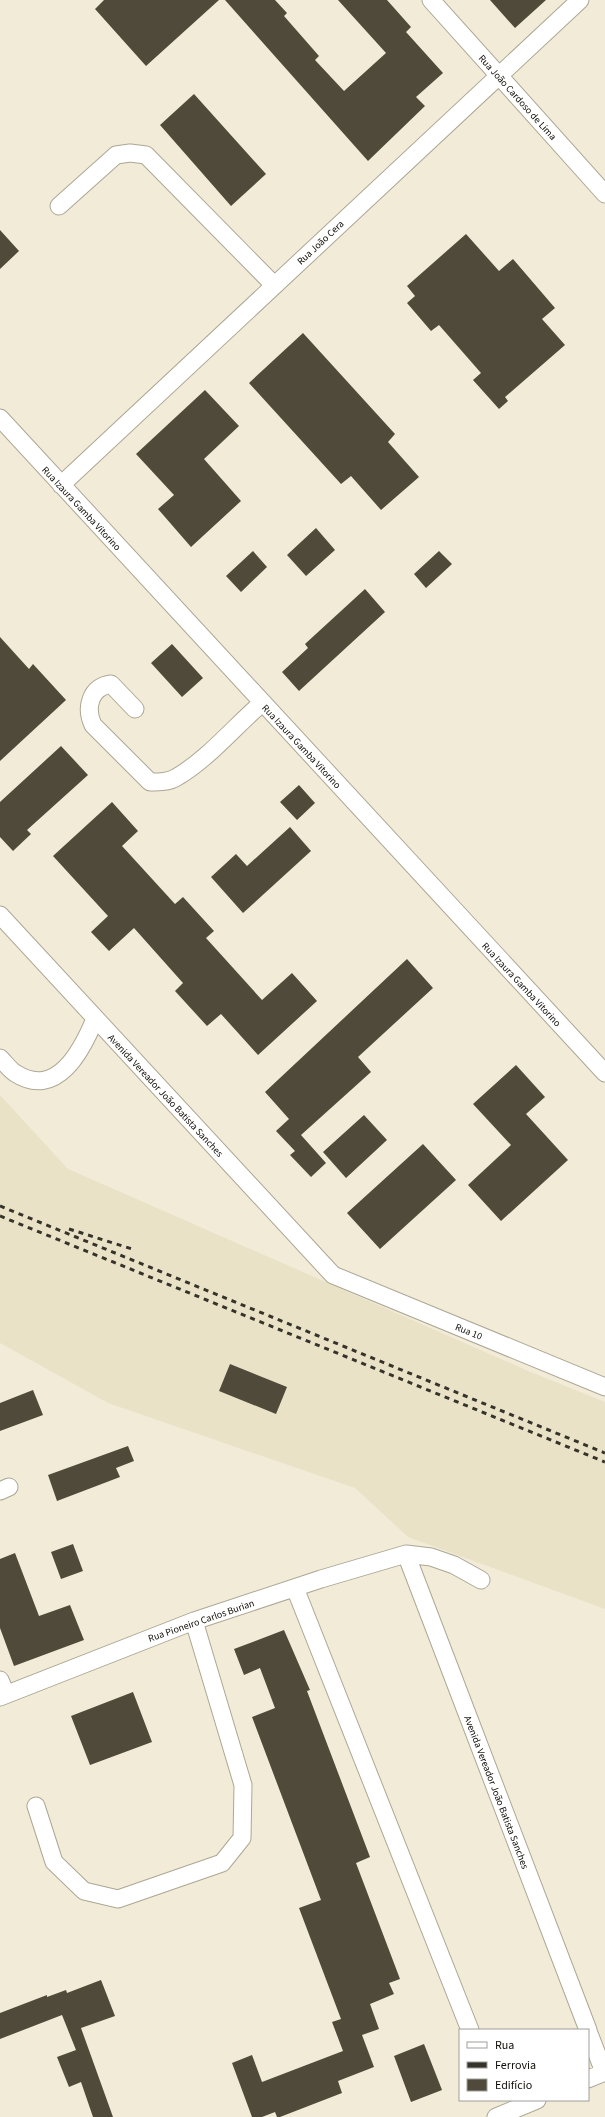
<svg xmlns="http://www.w3.org/2000/svg" width="605" height="2117" font-family="'Source Sans 3',sans-serif">
<rect width="100%" height="100%" fill="#f1ebd8"/>
<path fill="#eae2c7" d="M0,1095L68,1169L533,1373L605,1402V1609L408,1537L355,1488L108,1403L0,1343Z"/>
<path fill="#4f4a3a" d="M104,0H219L146,66L95,9Z
M225,0H275L287,13L284,16L319,56L315,60L344,91L386,53L338,0H387L411,27L406,32L443,73L416,97L425,106L368,161Z
M490,0H546L515,28Z
M194,94L266,174L231,206L160,125Z
M0,230L19,251L0,269Z
M466,234L499,271L513,259L555,308L542,319L565,345L505,397L508,401L499,409L473,380L481,373L439,325L431,331L407,303L415,296L407,286Z
M303,333L395,434L388,442L419,477L381,510L351,476L341,484L249,383Z
M205,390L239,426L204,459L241,501L191,547L158,509L174,495L136,454Z
M316,528L335,550L306,576L287,555Z
M253,551L267,567L241,592L226,576Z
M439,551L452,564L426,588L414,574Z
M365,589L385,612L299,691L282,672L308,648L305,644Z
M0,637L29,669L33,664L66,700L0,761Z
M172,644L203,678L182,697L151,663Z
M61,746L88,775L27,830L31,834L13,851L0,837V802Z
M299,785L315,803L297,820L280,802Z
M112,802L138,831L122,846L175,904L183,897L214,931L206,938L262,1000L292,973L317,1001L258,1055L221,1014L207,1026L175,991L183,983L134,928L109,951L91,932L108,916L53,856Z
M290,827L311,851L243,913L211,877L236,854L247,866Z
M407,959L433,988L358,1057L371,1072L301,1135L326,1163L311,1177L290,1155L295,1151L276,1131L289,1119L265,1092Z
M516,1065L545,1097L526,1114L568,1160L501,1221L468,1185L511,1145L473,1104Z
M364,1115L387,1140L346,1178L323,1152Z
M423,1144L456,1180L380,1249L347,1213Z
M230,1364L287,1387L276,1414L219,1391Z
M33,1390L43,1415L0,1431V1403Z
M128,1446L134,1461L116,1468L120,1477L57,1501L48,1475Z
M73,1544L83,1571L61,1579L51,1552Z
M15,1553L39,1616L70,1605L84,1640L14,1666L0,1628V1559Z
M284,1630L310,1690L307,1691L370,1857L356,1863L400,1979L389,1983L394,1994L370,2004L379,2029L362,2035L374,2067L338,2081L342,2093L280,2117H277L275,2112L262,2117H252L232,2063L252,2055L262,2082L343,2051L332,2022L341,2019L299,1908L321,1900L252,1717L275,1708L260,1668L244,1675L234,1649Z
M133,1692L152,1742L90,1765L71,1716Z
M101,1980L115,2016L81,2028L113,2117H93L81,2082L69,2087L57,2057L76,2050L62,2015L0,2039V2013L47,1995V1997L66,1990L67,1993Z
M424,2044L442,2090L411,2102L394,2056Z"/>
<g fill="none" stroke-linecap="round" stroke-linejoin="round">
<defs>
<path id="minor" d="M431,0L605,194
M59,206L116,155L130,153L146,155L274,285
M0,418L605,1073
M61,485L580,0
M135,709L111,684C90,687 85,708 93,725L150,782C160,782 169,782 177,777C208,759 235,726 262,703
M0,915L333,1275L605,1387
M0,1058C5,1063 10,1070 15,1073C57,1100 82,1050 95,1019
M0,1491L9,1487
M406,1554L588,2030
M295,1588L470,2030
M0,1680L6,1694
M0,1697L194,1621L321,1579L406,1554L431,1557L454,1565L481,1580
M36,1806L54,1862L84,1891L118,1899L222,1863L242,1838L243,1785L194,1621
M588,2031L604,2072
M588,2079L605,2072
M496,2117L537,2100"/>
</defs>
<use href="#minor" stroke="#aca794" stroke-width="19"/>
<use href="#minor" stroke="#fff" stroke-width="17"/>
<path stroke="#35332a" stroke-width="3" stroke-dasharray="5 5" stroke-linecap="butt" d="M0,1206L605,1453
M0,1216L605,1462
M69,1229L132,1249"/>
</g>
<g text-anchor="middle" stroke-width="4" stroke-linejoin="round" paint-order="stroke">
<g font-size="10" fill="#0f0d07" stroke="#fff">
<text transform="translate(518 97) rotate(48)" y="4">Rua João Cardoso de Lima</text>
<text transform="translate(320 242) rotate(-43)" y="4">Rua João Cera</text>
<text transform="translate(82 508) rotate(47)" y="4">Rua Izaura Gamba Vitorino</text>
<text transform="translate(302 746) rotate(47)" y="4">Rua Izaura Gamba Vitorino</text>
<text transform="translate(522 984) rotate(47)" y="4">Rua Izaura Gamba Vitorino</text>
<text transform="translate(166 1095) rotate(47)" y="4">Avenida Vereador João Batista Sanches</text>
<text transform="translate(469 1331) rotate(22)" y="4">Rua 10</text>
<text transform="translate(201 1620) rotate(-19)" y="4">Rua Pioneiro Carlos Burian</text>
<text transform="translate(497 1792) rotate(69)" y="4">Avenida Vereador João Batista Sanches</text>
</g>
</g>
<rect x="459" y="2029" width="130" height="72" fill="#ffffff" stroke="#9f9e9c"/>
<rect x="467" y="2042" width="20" height="6" fill="#ffffff" stroke="#9f9e9c"/>
<text x="495" y="2049" font-size="12" fill="#0f0d07">Rua</text>
<rect x="467" y="2062" width="20" height="6" fill="#35332a" stroke="#9f9e9c"/>
<text x="495" y="2069" font-size="12" fill="#0f0d07">Ferrovia</text>
<rect x="467" y="2079" width="20" height="12" fill="#4f4a3a" stroke="#9f9e9c"/>
<text x="495" y="2089" font-size="12" fill="#0f0d07">Edifício</text>
</svg>
